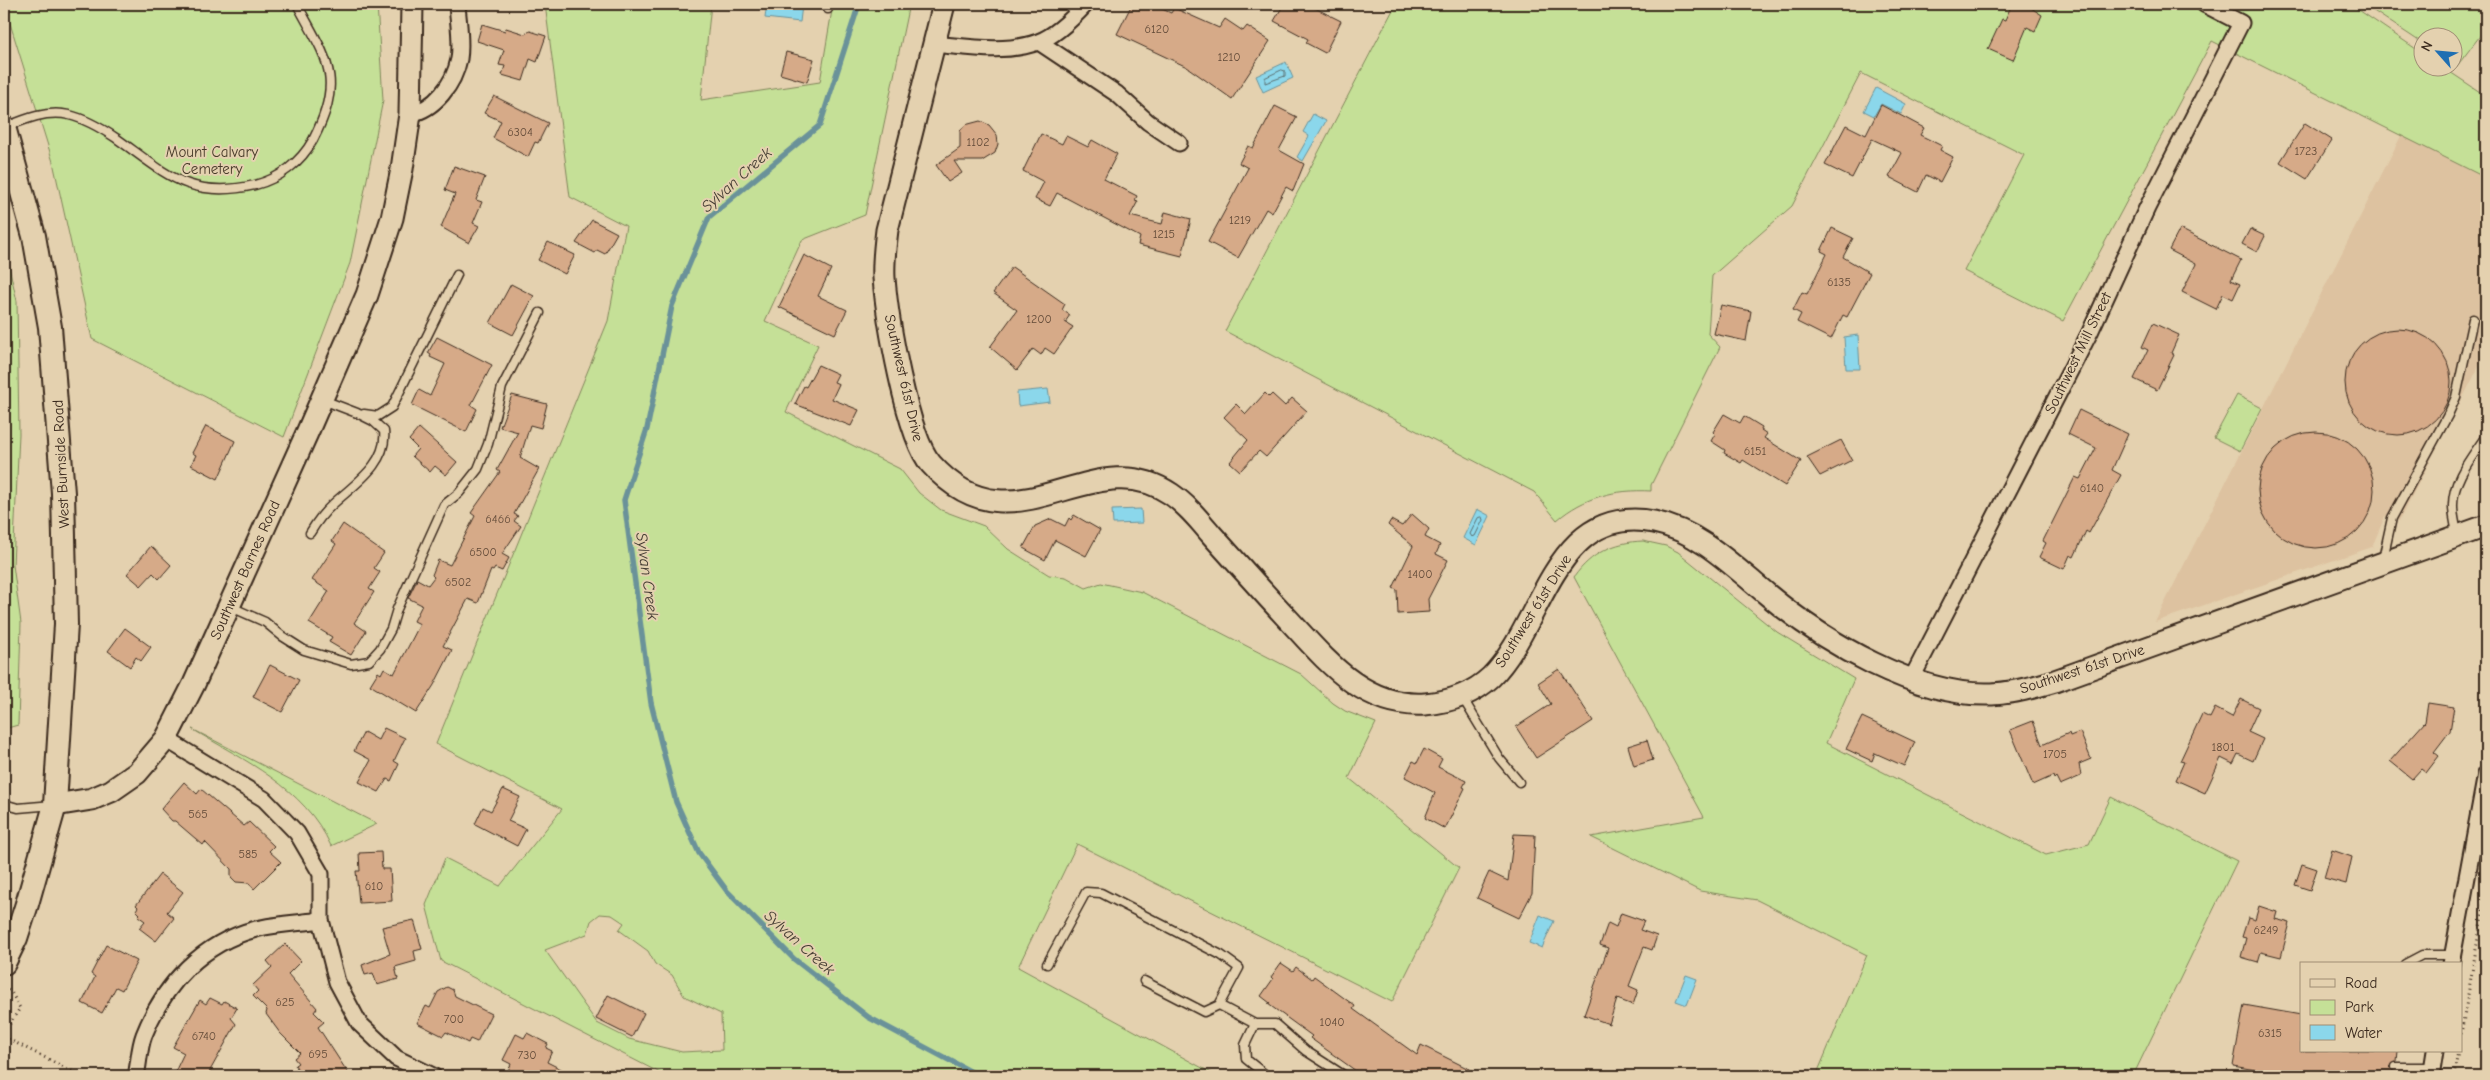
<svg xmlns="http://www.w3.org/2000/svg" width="2490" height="1080" font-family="'Comic Neue',sans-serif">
<rect width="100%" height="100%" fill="#e4d1af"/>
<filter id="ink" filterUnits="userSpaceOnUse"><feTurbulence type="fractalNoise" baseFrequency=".02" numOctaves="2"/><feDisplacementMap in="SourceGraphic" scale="10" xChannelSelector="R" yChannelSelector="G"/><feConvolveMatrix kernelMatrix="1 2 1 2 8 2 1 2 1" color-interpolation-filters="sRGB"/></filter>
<g filter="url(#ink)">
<path fill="#ddc2a0" d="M2402,134L2486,178V353L2399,521L2385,516L2372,547L2155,622Z"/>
<path fill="#c5e097" stroke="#80855a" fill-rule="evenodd" d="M4,4H377L383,100L350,263L284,437L92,339L53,162Z
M545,4H711L701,100L820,82L833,4H909L865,215L802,240L765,321L818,345L786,412L900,469L919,493L941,510L984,526L1008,549L1049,575L1066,577L1086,588L1101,583L1142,592L1301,674L1333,703L1345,711L1376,723L1349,778L1459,868L1392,1002L1077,844L1018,967L1217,1076H666L441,961L426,905L445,858L500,886L562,809L436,744L608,321L626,226L570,197ZM600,914L612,915L624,923L619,930L648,951L655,964L672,975L684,996L721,1014L722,1050L682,1052L629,1039L597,1023L545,950L587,934L591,921Z
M1396,4H2350L2422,53V68H2444L2486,96V178L2212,41L2063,321L1964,271L2024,155L1861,73L1792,206L1712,276L1708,334L1720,347L1651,485V491C1615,489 1584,497 1557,520L1534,492L1225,331Z
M2363,4H2486V28L2457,66L2453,63L2452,38H2422V43Z
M4,245L17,301L19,434L13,565L21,623L18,725L4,729Z
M2237,395L2262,408L2240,451L2214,438Z
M1643,541L1666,546L1678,552L1777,632L1854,679L1826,743L2046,855L2089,844L2111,797L2237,861L2133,1076H1816L1867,955L1757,900L1700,891L1591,837L1704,817L1574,577C1591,553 1614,542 1643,541Z
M192,729L377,824L331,846C304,787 245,761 192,729Z"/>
<path fill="#8bd7eb" stroke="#6b9299" d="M767,4L802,5L800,22L765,18Z
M1286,62L1293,78L1263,92L1256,76Z
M1876,88L1906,104L1901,114L1881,104L1874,116L1864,111Z
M1313,114L1326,121L1303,161L1297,157L1309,136L1303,132Z
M1858,335L1860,369H1846L1844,337Z
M1048,389L1050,402L1018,406L1017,392Z
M1141,509L1142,523L1113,524L1112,510Z
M1477,509L1490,516L1476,545L1463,538Z
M1540,915L1554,921L1542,948L1529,943Z
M1686,975L1697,979L1687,1005L1676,1001Z"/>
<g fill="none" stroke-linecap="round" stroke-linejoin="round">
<path stroke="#5b6f70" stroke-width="1" d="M1282,70L1285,71V76L1265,83V78Z
M1482,517L1483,520L1475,536L1472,537L1470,534L1478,518Z"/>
<path stroke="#6b9299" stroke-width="5.5" d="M859,4L820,125L709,217L672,306L647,429L624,500L651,703L676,802L699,853L727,891L794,959L868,1017L979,1076"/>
</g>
<path fill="#d6aa88" stroke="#3b2a1e" d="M1132,4H1151L1171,13L1174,8L1219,28L1225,19L1243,31L1247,26L1270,41L1232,99L1187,67L1117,34Z
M1284,4H1307L1341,21L1325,53L1306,43L1308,39L1274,21Z
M2012,4H2025L2042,15L2035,31L2027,27L2013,60L1988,49L2002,19L2005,20Z
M482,24L505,31L506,28L525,34L530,31L546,36L537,62L530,59L523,81L502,75L505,66L499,65L504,50L477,41Z
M786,52L814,59L807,82L780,74Z
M494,96L548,123L538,143L535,142L528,157L493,138L501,121L484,113Z
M1881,105L1924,128L1920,135L1942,146L1940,150L1953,157L1940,182L1926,175L1918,192L1889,177L1902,153L1872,139L1852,178L1825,165L1846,125L1866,135Z
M1275,106L1297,117L1279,150L1304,164L1293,191L1286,187L1272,213L1266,209L1238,258L1208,242L1248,168L1239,163L1248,146L1253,148Z
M980,121L989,125L997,135L998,144L995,153L982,161H954L962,173L948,182L936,165L960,148V131L965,125Z
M2305,123L2332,140L2307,179L2280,162Z
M1041,134L1062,144L1066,136L1088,147L1092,140L1117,154L1104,179L1137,196L1135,200L1138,201L1130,216L1162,224L1165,212L1191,219L1182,256L1138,245L1140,237L1057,193L1050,206L1035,199L1044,182L1023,171Z
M454,166L485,177L476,200L482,202L473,223L479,226L469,243L441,227L455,194L445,190Z
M592,220L617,233L605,254L597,250L595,253L576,243Z
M1832,228L1853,238L1843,257L1870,273L1847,317L1843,315L1831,339L1797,322L1801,314L1793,310L1802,292L1807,294L1827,254L1821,251Z
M2180,229L2241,260L2231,280L2240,284L2233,299L2223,294L2216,309L2182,292L2196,264L2169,250Z
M2250,229L2265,236L2257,252L2242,244Z
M548,242L575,255L565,274L538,260Z
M804,255L831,269L818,296L847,310L835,334L779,307Z
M1012,267L1065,304L1062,310L1070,315L1065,322L1073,327L1054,354L1045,348L1041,355L1033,349L1017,370L990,347L1017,310L993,293Z
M511,284L534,296L513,335L490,323Z
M1721,305L1751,311L1746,341L1714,334Z
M2153,323L2179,335L2171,353L2174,355L2157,390L2134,379L2148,350L2142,347Z
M2345 382a53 53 0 1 1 106 0a53 53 0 1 1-106 0Z
M437,337L492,365L471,405L477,409L466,432L412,405L419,390L430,396L445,364L430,357L431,355L428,353Z
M818,365L838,374L834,382L839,384L832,399L859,410L851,426L795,404L804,386L806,387Z
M1265,393L1269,397L1272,394L1285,406L1292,398L1307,411L1266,457L1259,451L1240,471L1230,462L1248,440L1224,417L1236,404L1246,414Z
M512,395L547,404L541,428L530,425L520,458L539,469L514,514L518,516L514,521L521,526L502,554L509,558L502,571L495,568L493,571L491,570L478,603L468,599L443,646L452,650L434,685L416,713L370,685L378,672L381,674L384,668L394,674L420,624L414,621L422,605L408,598L416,582L417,579L428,585L434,577L432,575L438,560L450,565L475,516L471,513L500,472L497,470L518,432L500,427Z
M2079,410L2128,434L2112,470L2121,475L2089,533L2086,531L2074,557L2070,555L2064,569L2039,557L2046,543L2043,541L2075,477L2080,479L2096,448L2068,434Z
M1724,414L1740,423L1744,416L1762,427L1761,430L1767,434L1764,438L1801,461L1785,486L1743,460L1741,463L1724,453L1725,450L1711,441L1715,434L1713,432Z
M206,426L235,441L218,479L191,465L196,455L192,453Z
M419,428L457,462L446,475L435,466L430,472L412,456L418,449L409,440Z
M2258 490a58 58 0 1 1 116 0a58 58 0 1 1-116 0Z
M1841,440L1852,460L1820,476L1807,457Z
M1412,514L1429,529L1425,537L1440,545L1436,554L1448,560L1428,599L1429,612L1398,614L1397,590L1393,588L1413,546L1388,525L1391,520L1402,526Z
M1074,515L1100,530L1086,556L1055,540L1045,560L1023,548L1035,526L1051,519L1065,526L1069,518L1071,520Z
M343,524L384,553L374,568L380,572L369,589L374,592L354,623L366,631L351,655L329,642L332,637L309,623L329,591L312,580L336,544L332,541Z
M151,546L171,565L159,579L153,573L141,586L127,574Z
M125,628L151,647L141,661L136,657L130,667L108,651Z
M270,665L299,680L282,712L253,697Z
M1559,669L1593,721L1536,758L1516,727L1551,704L1538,683Z
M2241,699L2259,708L2248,732L2263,739L2253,761L2238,754L2233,764L2221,758L2205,793L2176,780L2184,762L2180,761L2202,714L2210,718L2215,708L2232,717Z
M2428,703L2454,707L2450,731L2434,752L2439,756L2426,773L2421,769L2412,779L2390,761L2425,722Z
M1862,717L1915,742L1904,766L1875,753L1872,761L1846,749Z
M2033,721L2042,745L2069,733L2070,736L2080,732L2091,759L2079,764L2081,776L2060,785L2056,777L2054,779L2053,776L2033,785L2010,730Z
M384,728L405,738L394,761L399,764L391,781L387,779L379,792L359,782L371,760L354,751L364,732L378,740Z
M1647,740L1653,760L1634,766L1628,746Z
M1424,749L1442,759L1438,767L1466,781L1463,787L1465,788L1445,829L1425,818L1435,793L1405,777L1413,761L1417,763Z
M184,782L197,794L201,789L244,826L249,822L274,846L269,851L281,862L254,889L249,883L236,882L231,877V869L205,842L203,845L175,821H172L161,809Z
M503,789L520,797L508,821L526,829L517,846L475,824L483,807L491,811Z
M1514,834L1535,835L1532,893L1519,918L1477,898L1489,872L1508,881Z
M2332,850L2352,857L2346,884L2324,878Z
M381,852L382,869H390L392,901L359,903L356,871H360L359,853Z
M2302,864L2317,869L2310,890L2295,885Z
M160,874L183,892L167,912L174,918L156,941L139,928L145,921L138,916L140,914L136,910L138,907L136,905Z
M2259,906L2277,912L2275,919L2290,923L2281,957L2261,952L2258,962L2241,957L2246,938L2242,937L2248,918L2255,920Z
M1621,913L1644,921L1640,930L1657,936L1652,950L1644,947L1629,986L1638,990L1633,1005L1617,999L1609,1024L1584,1015L1608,948L1600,945L1608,923L1616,927Z
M414,920L422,949L414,951L416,961L395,967L398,979L377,985L373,973L365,975L362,965L390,954L382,927Z
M285,944L301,961L288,974L317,1008L314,1012L324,1022L318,1027L350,1076H302L295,1065L298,1063L294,1058L300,1053L280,1033L266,1014L267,1010L253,996L258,991L253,985L272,967L267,961Z
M106,945L137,961L122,990L116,987L102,1013L82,1003L95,977L91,974Z
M1281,963L1293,971L1296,967L1312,979L1314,976L1355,1006L1353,1009L1417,1055L1421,1045L1483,1076H1363L1310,1038L1312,1036L1268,1004L1270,1003L1261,996L1273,979L1271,977Z
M447,987L453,990L455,996L491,1014L477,1042L470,1039L468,1043L446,1032L443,1036L417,1023L426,1006L430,1008L438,992Z
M608,995L644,1013L632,1037L596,1019Z
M210,998L222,1004L224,1001L237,1008L231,1018L236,1024L207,1076H173L184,1053L173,1047L200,1000L206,1004Z
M2244,1005L2301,1015V1051H2398L2397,1061L2390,1067L2395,1072L2394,1076H2289L2233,1066Z
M527,1033L548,1044L546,1048L552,1051L547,1062L575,1076H518L508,1071L511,1064L503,1060L516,1034L524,1038Z"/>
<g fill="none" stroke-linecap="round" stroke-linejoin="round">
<defs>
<path id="lane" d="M828,9V4
M6,127C25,119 47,110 69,115C86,119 101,128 116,138C167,174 189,200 255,185C279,179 301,162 313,140C345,78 327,60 297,4
M364,414L378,416L392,407L457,275
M310,533C316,523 323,513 332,505C353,485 388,464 384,431L373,421L357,413L323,400
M2457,535C2456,526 2453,516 2453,507C2452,480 2472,457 2486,436
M2383,559L2392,518L2448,415L2456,397L2473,319
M231,607L265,622L282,636L304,650L351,664L369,661L380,649L391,629L397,609L444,505L459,493L478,469L488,444L502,387L540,313
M1462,697L1499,758L1519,782
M4,804L18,808L53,805
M1047,964L1086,892L1101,893L1221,955L1239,968L1219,1005L1255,1024H1275L1306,1051L1345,1076
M2405,964L2422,955H2453
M1144,981L1204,1012L1219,1005
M1255,1024L1245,1045L1246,1059L1267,1076
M2396,1067H2433"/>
<path id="street" d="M1039,42L1117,94L1148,122L1179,143
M934,44C968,47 1005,54 1038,42C1055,36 1074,17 1086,4
M410,114C435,109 454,84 459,59C462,41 458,21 457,4
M1911,680L2090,332L2147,208L2241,23L2204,4
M166,739L264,799L297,833L321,874V920L337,982L359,1023L396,1058L433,1076
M2451,964L2486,774
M136,1076C139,1063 139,1048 144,1035C164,984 202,943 256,929C276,924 300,923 321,920
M2431,1076L2435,1051"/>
<path id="secondary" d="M944,4L887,230C885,246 883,262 884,278C887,317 907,437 931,464C1014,557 1090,439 1171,494C1187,505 1199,520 1211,534C1236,562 1261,590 1287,618C1325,659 1363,708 1425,704C1449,702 1473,694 1491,677C1544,625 1553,503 1654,522C1699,531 1733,566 1768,595C1824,642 1917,697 1992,694C2014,693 2035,687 2055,681L2486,526
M55,805L92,799L111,791L137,773L166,739L194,684L307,433L367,295L392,218L402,169L410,114L412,4"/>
<path id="primary" d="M4,127L34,236L50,327L63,493L66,624L55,805L27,904L16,938L4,963"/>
</defs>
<use href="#lane" stroke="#3b2a1e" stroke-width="11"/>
<use href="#street" stroke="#3b2a1e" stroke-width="19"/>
<use href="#secondary" stroke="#3b2a1e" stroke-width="25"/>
<use href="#primary" stroke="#3b2a1e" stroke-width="26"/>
<path stroke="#3b2a1e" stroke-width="3" stroke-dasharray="1 4" stroke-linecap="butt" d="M4,987L11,992L20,1008L4,1033
M2461,1034L2486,893
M4,1037L82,1076
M2454,1076L2458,1051"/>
<use href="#lane" stroke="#e4d1af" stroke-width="8"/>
<use href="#street" stroke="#e4d1af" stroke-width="15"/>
<use href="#secondary" stroke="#e4d1af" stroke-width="21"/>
<use href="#primary" stroke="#e4d1af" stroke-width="22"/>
</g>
</g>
<g text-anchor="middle" stroke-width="4" stroke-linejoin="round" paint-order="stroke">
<g font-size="12" fill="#624a38">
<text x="1157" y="33">6120</text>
<text x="1229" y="61">1210</text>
<text x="520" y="136">6304</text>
<text x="978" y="146">1102</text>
<text x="2306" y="155">1723</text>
<text x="1240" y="224">1219</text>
<text x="1164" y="238">1215</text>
<text x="1839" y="286">6135</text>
<text x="1039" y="323">1200</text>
<text x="1755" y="455">6151</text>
<text x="2092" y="492">6140</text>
<text x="498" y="523">6466</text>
<text x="483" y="556">6500</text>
<text x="1420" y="578">1400</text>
<text x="458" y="586">6502</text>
<text x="2223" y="751">1801</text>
<text x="2055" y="758">1705</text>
<text x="198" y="818">565</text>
<text x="248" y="858">585</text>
<text x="374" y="890">610</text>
<text x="2266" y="934">6249</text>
<text x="285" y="1006">625</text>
<text x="454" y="1023">700</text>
<text x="1332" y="1026">1040</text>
<text x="2270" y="1037">6315</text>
<text x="204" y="1040">6740</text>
<text x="318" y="1058">695</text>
<text x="527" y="1059">730</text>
</g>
<g font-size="15" fill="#493c2a" stroke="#e4d1af">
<text x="212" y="157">Mount Calvary<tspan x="212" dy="17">Cemetery</tspan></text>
</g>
<g font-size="15" fill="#3b2a1e" stroke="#e4d1af">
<text transform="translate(2078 353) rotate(-64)" y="5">Southwest Mill Street</text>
<text transform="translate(904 378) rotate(77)" y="5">Southwest 61st Drive</text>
<text transform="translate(61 464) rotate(-93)" y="5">West Burnside Road</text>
<text transform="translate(245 570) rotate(-66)" y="5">Southwest Barnes Road</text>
<text transform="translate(1533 611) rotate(-58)" y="5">Southwest 61st Drive</text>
<text transform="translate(2082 669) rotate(-18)" y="5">Southwest 61st Drive</text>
</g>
<g font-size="16" font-style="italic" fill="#433b32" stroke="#e4d1af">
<text transform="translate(736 179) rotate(-42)" y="6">Sylvan Creek</text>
<text transform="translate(648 576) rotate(82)" y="6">Sylvan Creek</text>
<text transform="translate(800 942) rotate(42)" y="6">Sylvan Creek</text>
</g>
</g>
<rect width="2490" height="1080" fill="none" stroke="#e4d1af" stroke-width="20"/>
<rect x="10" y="10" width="2470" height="1060" fill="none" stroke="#3b2a1e" stroke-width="2" filter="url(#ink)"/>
<rect x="2300" y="962" width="162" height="90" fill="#e4d1af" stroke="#a08e75"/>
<rect x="2310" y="979" width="25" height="8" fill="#e4d1af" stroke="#a08e75"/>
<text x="2345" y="988" font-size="15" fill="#3b2a1e">Road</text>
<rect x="2310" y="1000" width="25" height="15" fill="#c5e097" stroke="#a08e75"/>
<text x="2345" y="1012" font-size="15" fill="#3b2a1e">Park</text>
<rect x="2310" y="1025" width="25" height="15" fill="#8bd7eb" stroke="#a08e75"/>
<text x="2345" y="1038" font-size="15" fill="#3b2a1e">Water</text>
<g transform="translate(2438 52) rotate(297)"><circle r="24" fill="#e4d1af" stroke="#a08e75"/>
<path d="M0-4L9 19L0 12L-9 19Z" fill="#1f6fb2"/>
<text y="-8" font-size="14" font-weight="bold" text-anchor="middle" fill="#3b2a1e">N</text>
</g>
</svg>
